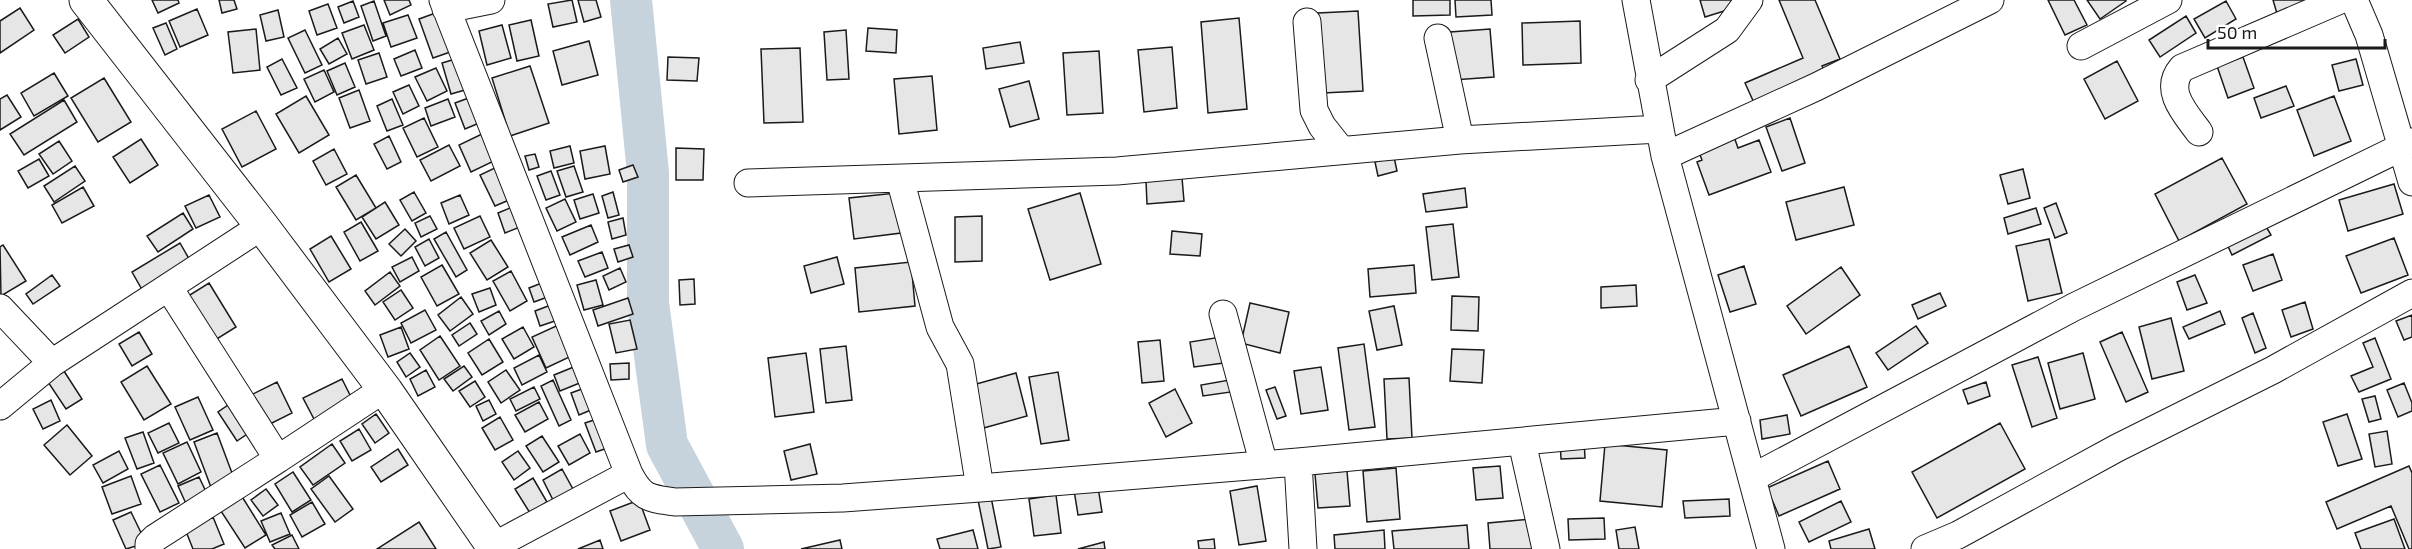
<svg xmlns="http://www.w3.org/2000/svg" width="2412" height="549" font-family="'Exo 2',sans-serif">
<rect width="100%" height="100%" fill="#fff"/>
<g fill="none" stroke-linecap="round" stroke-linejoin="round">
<path stroke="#c6d2dc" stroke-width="42" d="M631,0L648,173V303L667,445L723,549"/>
</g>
<path fill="#e6e6e6" stroke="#1a1a1a" stroke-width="1.5" d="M152,0H178L179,3L158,13Z
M219,0H234L237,9L222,13Z
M384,0H409L411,5L390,15Z
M572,0L577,22L553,27L548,4Z
M578,0H596L601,17L584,22Z
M1413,0H1450V15L1413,16Z
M1455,0H1491L1492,15L1456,17Z
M1700,0H1735L1737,7L1705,17Z
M1779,0H1815L1840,59L1822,66L1826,74L1755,105L1745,83L1803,58Z
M2048,0H2074L2087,25L2065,35Z
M2087,0H2125L2126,1L2100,19Z
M2273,0H2315L2278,17Z
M353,1L359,17L344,23L338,7Z
M374,1L386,36L373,41L361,6Z
M2226,1L2236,19L2205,38L2194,19Z
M328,4L337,28L317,35L309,11Z
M20,8L34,30L0,53V21Z
M197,9L208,35L180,47L169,21Z
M278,10L284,37L266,41L260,15Z
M441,11L456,50L433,58L419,19Z
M1358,11L1363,91L1323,93L1318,13Z
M408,15L417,38L391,47L383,23Z
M2186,16L2196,33L2160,57L2149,40Z
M1239,18L1247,109L1208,113L1201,22Z
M78,19L89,37L65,53L53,35Z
M531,20L539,56L517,61L509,25Z
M1580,21L1581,63L1523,65L1522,23Z
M166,23L177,49L165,55L153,28Z
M364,25L374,50L352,59L342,33Z
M502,25L511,58L487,65L479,31Z
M868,28L897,30L896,53L866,51Z
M256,29L260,70L233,73L228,32Z
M1490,29L1494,77L1453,80L1450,32Z
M305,30L322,65L305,73L288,38Z
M846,30L849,79L827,80L824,32Z
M338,38L347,54L329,64L320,49Z
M589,41L598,75L562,85L553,51Z
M1020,42L1024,63L986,69L983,48Z
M1172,47L1177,108L1144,112L1138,50Z
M800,48L803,122L764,123L761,49Z
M415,50L422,68L401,76L394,59Z
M1099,51L1103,113L1067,115L1063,53Z
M379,53L387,77L366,84L358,60Z
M462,57L472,88L451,94L442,63Z
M668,57L699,58L697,81L667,80Z
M2243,57L2254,88L2228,98L2217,66Z
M282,59L297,88L281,95L267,67Z
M2356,59L2363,85L2339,91L2332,65Z
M2117,61L2138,101L2105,119L2084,79Z
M345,63L355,87L337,95L327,71Z
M530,66L549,123L510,136L492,78Z
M436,68L447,91L427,101L415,77Z
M324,70L334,92L315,102L304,79Z
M54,73L68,96L34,116L21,93Z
M932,76L937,130L899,134L894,79Z
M104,78L131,122L98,142L71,98Z
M1029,81L1039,119L1010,127L999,89Z
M409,85L419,106L403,114L393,92Z
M2286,86L2294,106L2261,118L2254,98Z
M359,90L370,121L350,128L339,98Z
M7,95L21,117L0,130V99Z
M306,96L329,135L299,153L276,114Z
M474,96L484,121L465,129L455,103Z
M2334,96L2351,141L2314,156L2297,110Z
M392,99L403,125L387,131L377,106Z
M448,99L455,117L431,126L425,108Z
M64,100L77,122L24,155L10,134Z
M256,111L276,149L242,167L222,129Z
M424,118L438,147L417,157L403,128Z
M1790,118L1805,163L1782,171L1766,127Z
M1732,131L1738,148L1759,140L1771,172L1709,195L1697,162L1702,160L1696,144Z
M484,133L496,160L471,172L459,145Z
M389,136L401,162L387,169L374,144Z
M141,139L158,165L130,183L113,157Z
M59,141L72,161L53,174L39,154Z
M449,145L460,166L431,181L420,160Z
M570,146L574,163L554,168L550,151Z
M605,146L610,174L585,179L580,151Z
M676,148L704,149L703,180H676Z
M334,149L347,174L326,185L313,161Z
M535,154L539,167L529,170L525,156Z
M1394,157L1397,171L1378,176L1375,162Z
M2222,158L2247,204L2179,241L2155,194Z
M39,159L49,176L28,188L18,171Z
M633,165L638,177L623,182L619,170Z
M75,166L85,181L54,202L44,186Z
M499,166L514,198L495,206L480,175Z
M574,166L583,192L566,197L557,171Z
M2023,169L2030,198L2008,204L2000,175Z
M551,171L560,195L546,200L537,176Z
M356,175L376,208L356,220L336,187Z
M1182,178L1184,201L1147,204L1146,181Z
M2394,184L2403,214L2348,231L2339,200Z
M83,187L94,206L62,223L52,205Z
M1844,187L1854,225L1796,240L1786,202Z
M1465,188L1467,207L1426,212L1423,194Z
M414,192L426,213L412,221L400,200Z
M613,192L619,215L608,218L602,196Z
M896,193L901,233L854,239L849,198Z
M1080,193L1101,264L1050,280L1028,209Z
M593,194L599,213L580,219L574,200Z
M209,195L220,217L196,228L185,206Z
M460,195L469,215L449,224L441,203Z
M565,199L576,222L557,231L546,208Z
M385,202L399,225L376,239L362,217Z
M2056,203L2067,233L2055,238L2044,208Z
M517,205L525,225L505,233L498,213Z
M2036,208L2041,224L2008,234L2004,218Z
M183,213L193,229L158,252L147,236Z
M430,216L437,229L421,237L415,223Z
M480,216L490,237L464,249L454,228Z
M982,216V261L955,262V217Z
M623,218L626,235L612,239L608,222Z
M361,222L378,251L360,261L344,232Z
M2264,223L2271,235L2232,255L2226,242Z
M1453,224L1459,277L1432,280L1426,227Z
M591,225L598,242L570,255L562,237Z
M405,229L416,241L401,256L389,244Z
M1172,231L1202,234L1200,256L1170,254Z
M446,232L467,270L456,277L434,239Z
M331,236L351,269L329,282L310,249Z
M2394,238L2408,275L2361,293L2346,256Z
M429,239L439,258L425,266L415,247Z
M2049,239L2062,293L2028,301L2016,246Z
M491,240L508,267L487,280L470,253Z
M180,243L192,264L144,293L132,272Z
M3,245L26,281L1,296L0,247Z
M629,245L633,257L618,262L614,249Z
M602,252L608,268L585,277L578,261Z
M2273,254L2282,280L2253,291L2243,265Z
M412,257L419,271L400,282L392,267Z
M837,257L844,284L811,293L804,266Z
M911,262L915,306L859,312L855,268Z
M442,265L459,294L437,306L421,277Z
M1414,265L1416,293L1370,297L1368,269Z
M1744,266L1756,304L1730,312L1718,275Z
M1841,267L1860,295L1806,334L1787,306Z
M620,268L626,282L609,290L603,276Z
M511,271L527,301L510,311L493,281Z
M390,272L400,286L375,305L365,291Z
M52,275L60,286L33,304L26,294Z
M2195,275L2207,303L2187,310L2177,282Z
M694,279L695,304L680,305L679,280Z
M596,280L603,305L584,310L577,285Z
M547,281L553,295L534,302L529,288Z
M209,283L236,327L212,342L185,298Z
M1636,285L1637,306L1601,308V287Z
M490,288L496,305L479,312L472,294Z
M401,290L413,308L395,320L383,302Z
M1940,293L1946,306L1918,319L1912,305Z
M1452,296L1479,297L1478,331L1451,330Z
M461,297L473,314L450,331L438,315Z
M628,298L633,314L598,326L593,310Z
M2305,302L2313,329L2291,337L2282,310Z
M556,303L561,319L540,326L535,311Z
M1250,303L1289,312L1280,353L1241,343Z
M1394,306L1402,345L1377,350L1369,311Z
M425,310L436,330L411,343L401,323Z
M499,311L506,324L489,335L481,321Z
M2220,311L2225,324L2189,339L2183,327Z
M2253,313L2266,348L2255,353L2242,318Z
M2412,315V337L2404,340L2396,321Z
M2171,318L2184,371L2152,379L2139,327Z
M630,320L637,349L616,353L609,324Z
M565,322L578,353L546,368L532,337Z
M470,323L477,334L459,346L452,335Z
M1916,326L1928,343L1888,370L1876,353Z
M401,327L409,349L388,357L380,335Z
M523,327L534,347L514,359L502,339Z
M139,332L152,354L132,366L119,344Z
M2122,332L2148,392L2126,402L2100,342Z
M440,336L460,366L439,380L420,350Z
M1227,336L1231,362L1194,367L1190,342Z
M2375,338L2391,379L2359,392L2351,376L2373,367L2363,343Z
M489,339L503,362L482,375L468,353Z
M1160,340L1164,381L1142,383L1138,342Z
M1364,344L1375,427L1349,430L1338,348Z
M846,346L852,400L826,403L820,349Z
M1849,346L1867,387L1801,416L1783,375Z
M1452,349L1484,350L1482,383L1450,381Z
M410,353L420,367L406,377L397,362Z
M806,353L814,412L775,417L768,358Z
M2083,353L2095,399L2060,409L2048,363Z
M539,355L547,372L522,385L514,368Z
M2038,357L2057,418L2032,427L2012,365Z
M629,363V379L611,380L610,364Z
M581,364L587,380L560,391L554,375Z
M147,366L171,404L144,420L121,382Z
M464,366L472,377L453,391L444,379Z
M1321,367L1328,410L1301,414L1294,371Z
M62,368L82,399L66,409L46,379Z
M426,370L435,387L418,396L410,379Z
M506,370L520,390L501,403L488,382Z
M1058,372L1069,440L1041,444L1029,377Z
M1016,373L1027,416L980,429L969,386Z
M1409,378L1412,438L1387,439L1384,379Z
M342,379L353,401L315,421L303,398Z
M1235,379L1238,391L1203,396L1201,385Z
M553,380L571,420L559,426L541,386Z
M475,381L485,397L470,407L459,391Z
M277,382L292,413L264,427L249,396Z
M1986,382L1990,396L1968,404L1963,390Z
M2404,383L2412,403V411L2398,417L2387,390Z
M590,386L598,407L579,415L571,393Z
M534,387L540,399L516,411L510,399Z
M1275,387L1286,416L1277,419L1266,390Z
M1175,389L1192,423L1166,437L1149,403Z
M2375,396L2381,419L2369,422L2362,399Z
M198,397L213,430L190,440L175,407Z
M51,400L60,421L43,429L33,409Z
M489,400L496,414L483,421L476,406Z
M234,401L253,430L237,441L218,412Z
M539,402L548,419L525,432L515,415Z
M376,414L389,433L375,443L362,424Z
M2347,414L2362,459L2338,466L2323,422Z
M1787,415L1790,434L1762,439L1760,420Z
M500,417L513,440L495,450L482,428Z
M603,417L613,446L596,452L585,423Z
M169,423L179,443L158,453L148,433Z
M2000,423L2025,469L1937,518L1912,472Z
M67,425L92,456L70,475L44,445Z
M359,429L371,450L352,461L340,441Z
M2387,431L2392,464L2375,467L2369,434Z
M143,432L154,463L137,469L125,438Z
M217,433L235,481L212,490L194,442Z
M580,434L590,453L569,465L558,446Z
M542,436L559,462L543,472L526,446Z
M1584,439L1585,458L1561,459L1560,440Z
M187,442L201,472L178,484L163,453Z
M332,444L345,463L313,485L300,467Z
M810,444L817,474L791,480L784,451Z
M1605,444L1667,450L1662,507L1600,501Z
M398,449L408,465L381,482L371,467Z
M119,451L128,469L103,483L93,465Z
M518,451L530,468L514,480L502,462Z
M1828,461L1840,489L1779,516L1767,488Z
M160,465L179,503L160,512L141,474Z
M1500,466L1503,498L1476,500L1473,468Z
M2409,466L2412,473V549H2409L2391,506L2337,529L2326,502Z
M1396,468L1400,519L1367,522L1363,471Z
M562,469L574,491L554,502L543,480Z
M1347,471L1350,506L1318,508L1315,474Z
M293,472L311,500L292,512L275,484Z
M131,476L141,504L112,514L102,487Z
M329,476L353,509L335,522L311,489Z
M199,477L209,498L188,508L178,486Z
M533,478L547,502L530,513L515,489Z
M1257,486L1266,541L1239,545L1230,491Z
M1098,487L1102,512L1078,515L1074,490Z
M266,489L278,505L263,516L251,500Z
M241,495L266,535L245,548L219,508Z
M1056,495L1061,533L1034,536L1029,499Z
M991,497L1001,547L988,549L978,500Z
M1729,499L1730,516L1685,518L1683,501Z
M639,500L650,530L621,541L610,511Z
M1841,501L1851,522L1809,542L1799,522Z
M312,502L325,524L302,537L290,515Z
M131,512L146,543L126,549L113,520Z
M281,513L290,534L270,542L261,521Z
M213,517L224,544L212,549H193L185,529Z
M1604,518L1605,539L1569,540L1568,519Z
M1531,519L1533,549H1490L1488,523Z
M2394,519L2405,549H2361L2355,533Z
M419,522L436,549H377Z
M1467,525L1469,549H1394L1392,531Z
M1635,527L1639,549H1619L1616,530Z
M1869,529L1875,549H1831L1829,541Z
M973,530L978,549H940L937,539Z
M1384,530L1385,549H1335L1334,535Z
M292,535L299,549H275L272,545Z
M1214,539L1215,549H1199L1198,541Z
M600,540L603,549H578Z
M840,540L842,549H801Z
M1104,542L1105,549H1078Z"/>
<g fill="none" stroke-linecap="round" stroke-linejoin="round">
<defs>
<path id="minor" d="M443,0L629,474L494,546
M1636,0L1665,156L1771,549
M2354,0L2369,35L2412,182
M446,9L491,0
M1307,22L1314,110L1322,126L1341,150
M1438,38L1460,140
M2081,46L2168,0
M1649,80L1727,30L1749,0
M2199,132C2185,113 2163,90 2182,68L2340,0
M1665,156L1816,87L1990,0
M900,179L940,327L960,364L980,488
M748,183L1117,171L1460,140L1659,129
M0,308L52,363L0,406
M1223,314L1264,465
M52,363L262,226
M1522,442L1546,549
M278,459L384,389
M1298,462L1303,549
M629,474C642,499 649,498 675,502L843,498L980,488L1298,462L1737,421
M1752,478L2074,307L2412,142
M149,549V544L155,538L278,459L169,288
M1925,549L1958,535L2117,448L2273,370L2412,293"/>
<path id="highway" d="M86,0L262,226L386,391L495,549"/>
</defs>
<use href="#minor" stroke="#1a1a1a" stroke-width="29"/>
<use href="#highway" stroke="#1a1a1a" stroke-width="35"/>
<use href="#minor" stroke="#fff" stroke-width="27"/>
<use href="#highway" stroke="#fff" stroke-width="33"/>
</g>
<path d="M2208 39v9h177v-9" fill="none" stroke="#1a1a1a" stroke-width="3"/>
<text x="2217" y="39" font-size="18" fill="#1a1a1a" stroke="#ffffff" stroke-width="4.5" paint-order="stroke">50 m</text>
</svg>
